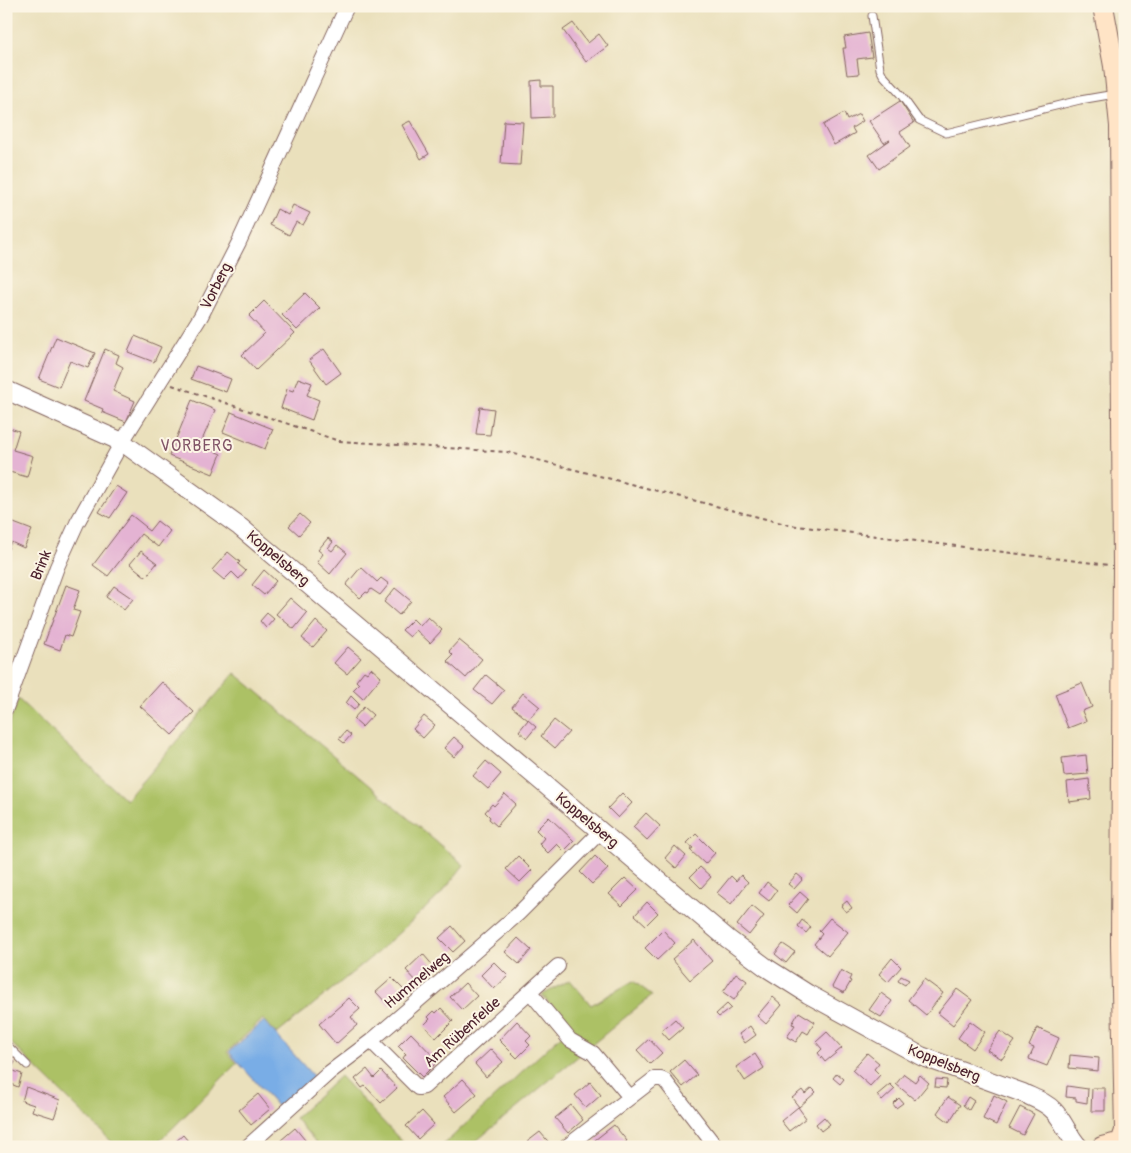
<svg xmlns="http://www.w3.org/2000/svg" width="1131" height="1153" font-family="Pangolin,sans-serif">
<rect width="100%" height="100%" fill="#fcf5e5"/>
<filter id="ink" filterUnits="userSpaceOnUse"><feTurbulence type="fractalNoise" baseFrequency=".02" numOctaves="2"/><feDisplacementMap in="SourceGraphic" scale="10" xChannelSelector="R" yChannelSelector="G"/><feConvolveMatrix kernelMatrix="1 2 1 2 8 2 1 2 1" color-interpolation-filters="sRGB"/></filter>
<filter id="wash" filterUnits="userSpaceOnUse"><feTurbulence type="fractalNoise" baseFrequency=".0096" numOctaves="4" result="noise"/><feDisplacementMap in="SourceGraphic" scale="20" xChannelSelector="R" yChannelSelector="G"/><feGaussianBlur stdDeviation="1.12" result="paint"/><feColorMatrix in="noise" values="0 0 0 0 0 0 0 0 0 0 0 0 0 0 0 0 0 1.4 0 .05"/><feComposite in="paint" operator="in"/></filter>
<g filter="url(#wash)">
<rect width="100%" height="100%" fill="#eae0bc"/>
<path fill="#acc165" stroke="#7b7048" d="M235,673L464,865L440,895L379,951L277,1034L263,1019L227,1052L237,1063L154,1147H117L6,1038V733L18,699L126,800Z
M570,980L591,1005L633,981L652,995L469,1147H441L570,1027L542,995Z
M340,1076L407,1147H320L295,1118Z"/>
<path fill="#79ade6" stroke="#626688" d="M264,1021L314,1077L279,1108L229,1052Z"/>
<g id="blocks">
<path fill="#e4b3d3" d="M573,23L588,43L599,34L608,46L586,62L563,30Z
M868,33L872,57L857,59L859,74L847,75L843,48H846L844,37Z
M541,80V86H553V117L532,118L531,81Z
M900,101L914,123L900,132L910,147L879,169L869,155L890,140L884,143L869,121Z
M844,113L847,120L859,114L863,121L852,128L855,133L834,145L823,125Z
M410,121L429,154L421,159L402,125Z
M504,121L523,122L520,165L501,164Z
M293,205L310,213L303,225L296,222L289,235L270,225L277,209L288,215Z
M305,293L320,308L297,330L282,315Z
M264,301L295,333L256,370L242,355L265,333L249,316Z
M135,336L161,347L154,362L128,352Z
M56,337L95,353L88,368L70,361L59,387L39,379Z
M105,349L119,355L116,363L123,367L113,391L135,401L126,422L102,412L103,409L84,401Z
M324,349L341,373L326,384L309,360Z
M196,366L231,379L226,392L191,379Z
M298,378L312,383L307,395L319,400L312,420L281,408L287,389L293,391Z
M192,400L215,410L200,445L221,454L213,474L169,456Z
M480,407L494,409L490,435L476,434Z
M231,412L273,429L265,449L223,432Z
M6,427L19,431L13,450L33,456L27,477L6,471Z
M116,486L127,493L110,518L99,512Z
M300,514L310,523L299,535L289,526Z
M131,515L146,527L145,528L149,531L157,521L170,531L158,547L141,534L108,576L93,565Z
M6,520L32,530L24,548L11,542L6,554Z
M328,538L333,542L328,548L332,551L337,545L347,553L330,574L317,562L323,554L318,550Z
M141,551L157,563L146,577L130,564Z
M228,552L240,562L238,564L246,571L239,579L232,572L224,580L212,570Z
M361,567L377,582L381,578L389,584L380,595L371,589L368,593L366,592L360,598L346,585Z
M264,570L276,581L264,595L252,585Z
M66,585L80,590L73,610L80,612L71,637L65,635L60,650L44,644Z
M114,586L133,599L124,610L106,597Z
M395,588L411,601L399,615L384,602Z
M290,598L307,613L294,629L276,614Z
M267,613L274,619L266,628L260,621Z
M428,617L442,630L430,643L416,630L410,637L402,630L413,619L420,626Z
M316,621L327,631L313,647L302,638Z
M459,640L482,659L466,678L447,661L453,655L449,651Z
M348,647L361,658L347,674L334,663Z
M371,668L381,677L363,699L353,690L359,684L356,681L364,671L367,673Z
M486,675L504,690L492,704L474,690Z
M162,682L194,712L172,735L140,706Z
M1082,683L1092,707L1082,711L1086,721L1068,728L1055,694Z
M523,693L540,707L528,720L512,707Z
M351,696L359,704L354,710L346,703Z
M364,707L373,715L362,727L353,719Z
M424,716L435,725L423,738L413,729Z
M528,720L536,727L527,738L519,731Z
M554,720L569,732L555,748L541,736Z
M346,731L351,735L344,743L339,739Z
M454,737L464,746L454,757L444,748Z
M1086,755L1088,774L1064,776L1062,758Z
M486,761L501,774L488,789L473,776Z
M1089,779L1091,799L1069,802L1067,782Z
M622,793L632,803L618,818L608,808Z
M505,794L516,804L497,826L489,819L490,817L485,812L492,804L494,806Z
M646,813L660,826L647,840L633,827Z
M549,817L574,841L564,851L557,844L548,853L539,844L544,838L536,830Z
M696,834L715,853L705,864L690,850L693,848L687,843Z
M675,846L686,856L676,868L665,858Z
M518,856L532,870L520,882L506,869Z
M595,856L608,869L592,884L580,872Z
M700,867L711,877L701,888L690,877Z
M797,874L803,879L794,889L788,884Z
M741,875L748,882L731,904L717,893L731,876L736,881Z
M625,878L638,890L622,906L609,894Z
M767,882L777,890L769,901L759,893Z
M800,892L808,899L797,913L788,905Z
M847,901L852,908L846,912L841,906Z
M647,902L658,913L646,925L635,915Z
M752,906L764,916L749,935L737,925Z
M830,918L848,932L828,956L814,944L822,934L819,931Z
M802,920L811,927L806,933L798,926Z
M452,926L465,941L453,952L439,938Z
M663,930L675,943L657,960L645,948Z
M518,938L531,950L519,964L505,952Z
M694,940L712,961L690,980L672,959Z
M783,944L795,952L786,963L775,954Z
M423,954L435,968L418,983L406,970Z
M892,958L901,967L888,982L879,974Z
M494,962L508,976L494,989L481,975Z
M841,970L851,976L849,980L851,981L844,993L832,987Z
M736,973L747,981L734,1000L723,992Z
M901,976L909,980L905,985L898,981Z
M392,978L405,991L389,1006L376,992Z
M924,979L943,993L926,1015L908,1000Z
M465,983L477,996L462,1010L450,997Z
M957,989L972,1000L953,1025L938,1013Z
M881,993L892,1001L881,1017L869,1010Z
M773,997L782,1005L766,1024L757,1016Z
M349,998L360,1009L351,1017L357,1025L336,1044L319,1024Z
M727,1004L731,1008L719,1017L716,1014Z
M441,1008L453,1021L436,1038L424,1025L430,1019L428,1017L434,1011L436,1013Z
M799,1012L815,1022L808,1034L803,1031L796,1042L787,1037L795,1025L792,1024Z
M675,1019L683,1028L669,1040L661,1031Z
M517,1021L531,1036L526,1041L530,1045L517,1058L499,1040Z
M970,1021L985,1032L973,1049L958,1038Z
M750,1026L756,1035L745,1043L739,1034Z
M1037,1028L1059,1038L1047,1066L1029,1059L1034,1048L1029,1046Z
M1000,1031L1015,1041L1002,1059L987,1050Z
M827,1032L842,1048L825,1062L818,1053L822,1049L816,1042Z
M411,1033L438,1061L422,1077L403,1058L406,1054L398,1046Z
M649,1039L662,1053L650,1064L637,1050Z
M491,1049L503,1062L486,1077L475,1064Z
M867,1053L879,1063L874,1069L880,1075L870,1086L852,1070Z
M755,1054L764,1068L745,1081L736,1067Z
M1070,1055L1099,1058L1098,1071L1069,1068Z
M6,1059L15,1062L11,1070L22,1074L18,1087L6,1082L8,1078L6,1077Z
M684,1060L697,1075L683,1087L670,1072Z
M367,1069L374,1078L381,1071L397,1088L381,1103L365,1086L362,1088L355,1079Z
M837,1073L844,1079L840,1084L833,1078Z
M904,1074L915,1082L920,1075L929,1083L915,1100L896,1084Z
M463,1079L477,1094L456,1112L443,1097Z
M936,1079L947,1080L946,1088L935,1087Z
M590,1082L601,1095L586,1108L575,1095Z
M890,1084L895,1089L882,1101L877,1095Z
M1067,1086L1088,1089L1087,1103L1076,1101V1098L1066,1097Z
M26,1087L60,1100L54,1118L32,1111L34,1105L22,1101Z
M812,1088L816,1092L799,1107L792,1098L802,1090L805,1094Z
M1092,1088H1105V1111H1091Z
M258,1094L270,1109L251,1125L239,1110Z
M994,1095L1007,1102L996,1125L983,1119Z
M948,1097L960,1105L949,1122L937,1113Z
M968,1097L974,1101L969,1110L963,1105Z
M899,1098L903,1103L896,1108L893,1104Z
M571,1105L583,1120L568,1133L555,1118Z
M798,1107L806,1118L789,1131L781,1121Z
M1020,1107L1034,1114L1023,1135L1009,1128Z
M422,1111L434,1124L418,1139L406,1126Z
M824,1117L830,1124L821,1131L816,1124Z
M614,1125L627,1141L620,1147H600L595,1140Z
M295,1128L310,1146L309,1147H285L280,1141Z
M540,1132L552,1146L551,1147H531L527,1142Z
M183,1135L193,1147H177L174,1143Z"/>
</g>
</g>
<g filter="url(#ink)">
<use href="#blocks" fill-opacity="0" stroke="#82635e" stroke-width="1"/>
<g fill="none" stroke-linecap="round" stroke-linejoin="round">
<defs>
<path id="service" d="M872,16L880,69L883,75L901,95L919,120L946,133L1080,100L1115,94
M6,1044L27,1065"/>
<path id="minor" d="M6,708L57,567L77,523L122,442L201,316L239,242L347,6
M530,992L570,1040L593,1053L630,1097
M371,1041L418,1088L424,1087L558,966
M247,1147L330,1072L371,1041L448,975L518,914L601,831
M566,1147L654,1079H661L665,1081L716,1147"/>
<path id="tertiary" d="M6,390L122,442L240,527L728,939L767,968L808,994L921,1056L1023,1093C1033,1098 1046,1102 1054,1111C1064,1121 1068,1136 1079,1147"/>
<path id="secondary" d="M1103,6L1114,66L1120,126L1123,566L1121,944L1125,1131L1120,1145
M1102,1147L1114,1144L1124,1147"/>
</defs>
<use href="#service" stroke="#82635e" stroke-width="9"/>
<use href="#minor" stroke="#82635e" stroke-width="16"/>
<use href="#tertiary" stroke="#82635e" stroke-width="20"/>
<use href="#secondary" stroke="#82635e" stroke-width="22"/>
<path stroke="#82635e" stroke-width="2" stroke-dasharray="4 4" stroke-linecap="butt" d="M172,385L339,441L507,452L789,525L1108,565"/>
<use href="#service" stroke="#fff" stroke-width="7"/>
<use href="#minor" stroke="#fff" stroke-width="14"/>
<use href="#tertiary" stroke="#fff" stroke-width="18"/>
<use href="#secondary" stroke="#ffe4c6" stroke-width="20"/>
</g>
</g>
<g text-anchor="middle" stroke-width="4" stroke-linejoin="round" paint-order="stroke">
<g font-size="15" fill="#4a1f2b" stroke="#fcf5e5">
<text transform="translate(216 286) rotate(-63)" y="5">Vorberg</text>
<text transform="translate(278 558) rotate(40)" y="5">Koppelsberg</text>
<text transform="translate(41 565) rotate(-68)" y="5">Brink</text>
<text transform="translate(587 820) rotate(40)" y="5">Koppelsberg</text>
<text transform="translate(417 980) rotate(-40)" y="5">Hummelweg</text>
<text transform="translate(462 1032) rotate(-42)" y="5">Am Rübenfelde</text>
<text transform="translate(944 1063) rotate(22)" y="5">Koppelsberg</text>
</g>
<g font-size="16" letter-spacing="1" fill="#805366" stroke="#fcf5e5">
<text x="197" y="451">VORBERG</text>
</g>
</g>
<rect width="1131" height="1153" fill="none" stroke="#fcf5e5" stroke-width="25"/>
</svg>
